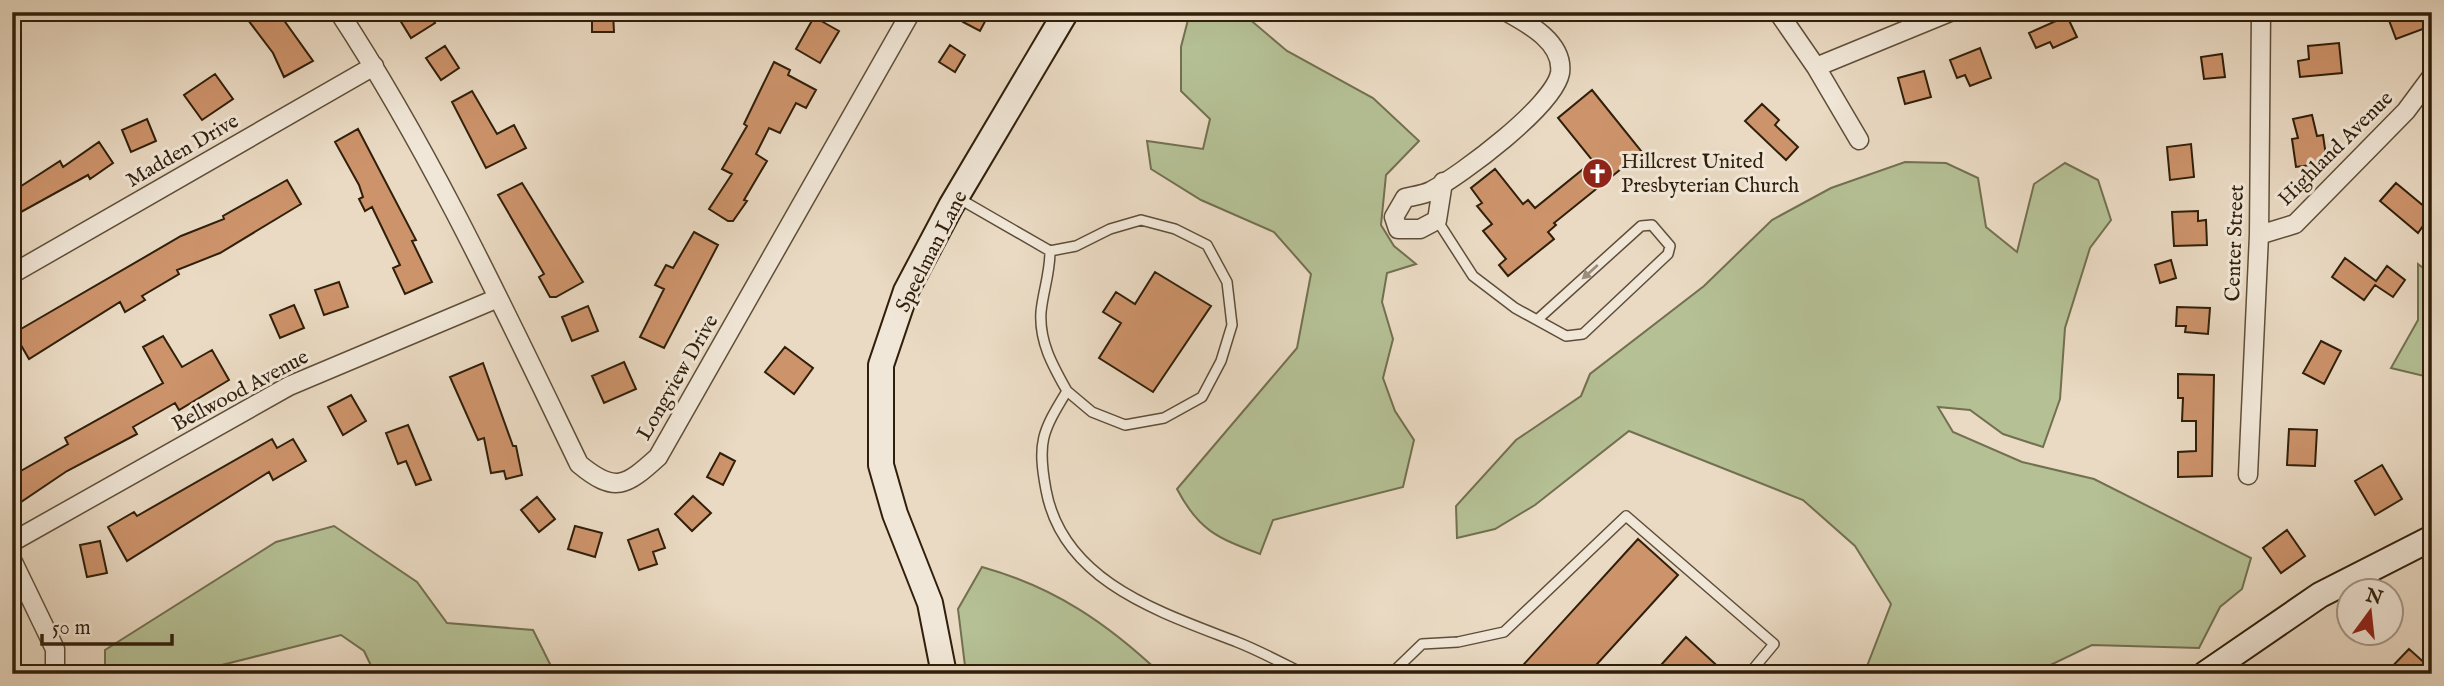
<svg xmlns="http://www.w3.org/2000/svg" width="2444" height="686" font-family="'IM FELL English',serif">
<rect width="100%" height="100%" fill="#eadac3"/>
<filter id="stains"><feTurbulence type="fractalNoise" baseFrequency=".00286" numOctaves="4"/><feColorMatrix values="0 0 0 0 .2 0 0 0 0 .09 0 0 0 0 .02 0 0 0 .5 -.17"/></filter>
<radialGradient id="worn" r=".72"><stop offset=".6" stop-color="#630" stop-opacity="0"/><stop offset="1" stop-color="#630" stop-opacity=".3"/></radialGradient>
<path fill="#b5c095" stroke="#727050" stroke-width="2" d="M1190,12H1241L1287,51L1373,98L1419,141L1386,175L1381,225L1394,246L1416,264L1387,273L1382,302L1393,339L1383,378L1395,411L1414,440L1403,487L1273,520L1260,554C1218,538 1199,531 1177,489L1297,348L1311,274L1274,232L1201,200L1151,169L1147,141L1203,149L1210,119L1181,91V47Z
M1905,162L1946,163L1978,178L1986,227L2017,252L2034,184L2065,163L2098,180L2111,220L2090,248L2065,328L2060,399L2043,447L2003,434L1970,410L1938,407L1953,432L2022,462L2094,479L2251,558L2242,589L2220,607L2199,648L2092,645L2044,668L2039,674H1864L1891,604L1855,546L1803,500L1629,431L1535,505L1495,529L1457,538L1456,506L1516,440L1581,396L1590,374L1704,286L1772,220L1831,188Z
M2418,264L2432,275V370L2424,376L2391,368L2418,320Z
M334,526L417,582L447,623L533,630L555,674H375L364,651L341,635L186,674H105V650L276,542Z
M982,567C1054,587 1107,623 1161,674H966L958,609Z"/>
<path fill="#cd936b" stroke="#301f0a" stroke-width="2" d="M242,12H278L313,61L284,77L273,53Z
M395,12H428L435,23L411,38Z
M592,12H613L614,32H592Z
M968,12H990L980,31L963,22Z
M2394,12H2426L2431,26L2396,39L2387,15Z
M2067,16L2077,37L2053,48L2050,42L2036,48L2029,33Z
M814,17L839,31L820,63L796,49Z
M2339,43L2342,73L2300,77L2298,61L2309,59L2308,46Z
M950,45L965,55L955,72L939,62Z
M445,46L459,68L441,80L426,58Z
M1980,48L1991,78L1970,86L1965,75L1957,78L1950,60Z
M2222,54L2225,77L2204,79L2201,57Z
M774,62L790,70L788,75L816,90L806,108L796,103L780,133L769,128L756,154L767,161L744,200L747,201L733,221H728L709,209L732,174L722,169L747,126L744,124Z
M1924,71L1931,97L1905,104L1898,78Z
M215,74L233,99L202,120L184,95Z
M1592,90L1642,152L1554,223L1556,225L1548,232L1554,239L1508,276L1499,265L1506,259L1483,231L1492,224L1477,206L1482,203L1471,188L1495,169L1523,204L1528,200L1535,208L1593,161L1558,118Z
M472,91L497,134L514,125L526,148L486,168L452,102Z
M1762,104L1779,120L1775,125L1798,147L1786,160L1745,121Z
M2312,115L2317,136L2323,135L2327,163L2296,167L2292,139L2298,138L2293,119Z
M147,119L156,141L131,152L122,130Z
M358,129L416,240L412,241L432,282L405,294L393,268L400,265L372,207L365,211L359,199L363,197L359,185L335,142Z
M99,142L113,163L90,179L88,175L12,217V192L60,161L63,167Z
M2191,144L2194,177L2170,180L2167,147Z
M287,180L301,204L220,253L177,270L179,274L142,296L145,300L125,312L120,302L29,359L14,333L181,236L224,219L223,216Z
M522,183L583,282L556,297H550L539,277L544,274L498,195Z
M2396,183L2432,213L2418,233L2380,201Z
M2198,211V221L2206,220L2207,245L2174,246L2172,212Z
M694,232L718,245L664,348L640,337L664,289L655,285L666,265L673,268Z
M2345,258L2376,281L2387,266L2405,280L2393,297L2375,285L2364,300L2332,277Z
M2171,260L2176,278L2160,283L2155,265Z
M1155,272L1211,306L1153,392L1099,358L1121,323L1103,312L1116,292L1135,304Z
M339,282L348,307L324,315L315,290Z
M294,305L304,328L280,338L270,315Z
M588,306L598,331L572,341L562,317Z
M2177,307L2210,308L2208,334L2185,332L2186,326H2176Z
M163,336L182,367L212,350L229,380L179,410L175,403L133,427L137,434L67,471L12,508V476L68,444L65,438L163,383L143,347Z
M2321,341L2341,351L2324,384L2303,373Z
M785,347L813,368L794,394L765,372Z
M624,362L636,389L604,403L592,376Z
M483,363L513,446H516L522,475L506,479L504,471L491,473L484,438L478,440L450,377Z
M2178,374L2214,375L2212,476L2178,477V452L2196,451V421H2182L2183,398H2178Z
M351,395L366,421L343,435L328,407Z
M408,425L431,480L416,485L406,461L398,464L386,433Z
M2289,429L2317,430L2315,466L2287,465Z
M272,439L277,448L293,439L306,461L273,480L269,472L127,561L108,527L134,512L137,516Z
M720,453L735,461L723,485L707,477Z
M2382,465L2402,499L2375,515L2355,481Z
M693,496L711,513L692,531L675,514Z
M537,497L555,519L539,532L521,510Z
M575,526L602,533L595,557L568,549Z
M658,529L665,548L653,552L657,564L639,570L628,540Z
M2287,530L2305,556L2281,573L2263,548Z
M1638,539L1678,575L1588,674H1515Z
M100,541L107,573L87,577L80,545Z
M1686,637L1726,674H1653Z
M2409,649L2427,665L2419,674H2385Z"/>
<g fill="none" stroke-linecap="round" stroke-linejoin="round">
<defs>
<path id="lane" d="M958,198L1050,251C1050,274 1043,291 1041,312C1039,342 1053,366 1067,391C1042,432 1037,442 1046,490C1063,582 1160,612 1237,642C1260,651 1282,663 1304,674
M1437,220L1473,276L1515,308L1566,336L1583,334L1668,254L1670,246L1652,225L1641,226L1537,320
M1050,251L1076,246L1110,229L1141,220L1175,229L1207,245L1227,282L1232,325L1221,361L1202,397L1164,418L1125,425L1092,412L1067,391
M1391,674L1422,644L1458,642L1504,632L1626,516L1774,644L1749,674"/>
<path id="street" d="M339,12C432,154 505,311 579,464C615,494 626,486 658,457L911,12
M1778,12L1816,67L1859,140
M1816,67L1950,12
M1443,182L1437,220L1420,229H1398L1394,217L1405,198C1413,196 1423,195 1431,191C1461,175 1554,106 1560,73C1564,43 1529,24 1507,12
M2259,235L2295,224L2406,111L2432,76
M12,274L374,66
M2248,475L2259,235L2261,12
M12,542L289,386L498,298
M12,560L55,649V674"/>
<path id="secondary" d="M944,674L930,603L895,514L881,465V365L906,291L951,206L1066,12
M2205,674L2320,595L2432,538"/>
</defs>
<use href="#lane" stroke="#5e4e38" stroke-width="12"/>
<use href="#street" stroke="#5e4e38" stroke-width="21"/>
<use href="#secondary" stroke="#301f0a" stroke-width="28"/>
<use href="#lane" stroke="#f1e7d8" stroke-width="9"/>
<use href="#street" stroke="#f1e7d8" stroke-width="18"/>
<use href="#secondary" stroke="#f1e7d8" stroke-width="24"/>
</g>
<defs><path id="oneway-solid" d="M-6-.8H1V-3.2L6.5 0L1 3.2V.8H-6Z" transform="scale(1.75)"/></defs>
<use fill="#9a8d7b" href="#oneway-solid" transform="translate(1590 272) rotate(138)"/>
<defs>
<symbol id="church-disc" viewBox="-11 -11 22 22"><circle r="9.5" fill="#8f2418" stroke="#f1e7d8"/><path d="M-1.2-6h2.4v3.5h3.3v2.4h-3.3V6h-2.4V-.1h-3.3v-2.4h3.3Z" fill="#fff"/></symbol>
</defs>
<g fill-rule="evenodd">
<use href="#church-disc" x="1580" y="156" width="35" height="35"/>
</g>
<g text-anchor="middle" stroke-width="6" stroke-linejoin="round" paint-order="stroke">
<g font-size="21" fill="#301f0a" stroke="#f1e7d8">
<text transform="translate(2335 148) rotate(-45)" y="7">Highland Avenue</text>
<text transform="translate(182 150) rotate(-30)" y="7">Madden Drive</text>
<text transform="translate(2234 243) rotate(-88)" y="7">Center Street</text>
<text transform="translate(931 251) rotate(-63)" y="7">Speelman Lane</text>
<text transform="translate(677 377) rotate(-60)" y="7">Longview Drive</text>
<text transform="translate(240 390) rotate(-28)" y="7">Bellwood Avenue</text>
</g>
<g font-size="21" fill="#301f0a" stroke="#f1e7d8" text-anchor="start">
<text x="1621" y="168">Hillcrest United<tspan x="1621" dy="24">Presbyterian Church</tspan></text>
</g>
</g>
<rect width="2444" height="686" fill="none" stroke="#eadac3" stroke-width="42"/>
<rect x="14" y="14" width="2416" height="658" fill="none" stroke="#301f0a" stroke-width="3.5"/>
<rect x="21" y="21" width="2402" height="644" fill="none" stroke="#301f0a" stroke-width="2"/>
<g transform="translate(2370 612) rotate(15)"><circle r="33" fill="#f1e7d8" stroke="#a49786" stroke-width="2"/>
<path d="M0-5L12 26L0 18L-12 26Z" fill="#8f2418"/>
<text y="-10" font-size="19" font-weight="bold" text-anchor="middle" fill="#301f0a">N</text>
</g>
<path d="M42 634v10h130v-10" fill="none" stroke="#301f0a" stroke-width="3.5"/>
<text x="52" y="634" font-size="21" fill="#301f0a" stroke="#f1e7d8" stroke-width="5" paint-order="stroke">50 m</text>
<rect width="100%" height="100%" filter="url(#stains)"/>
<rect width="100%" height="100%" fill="url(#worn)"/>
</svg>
